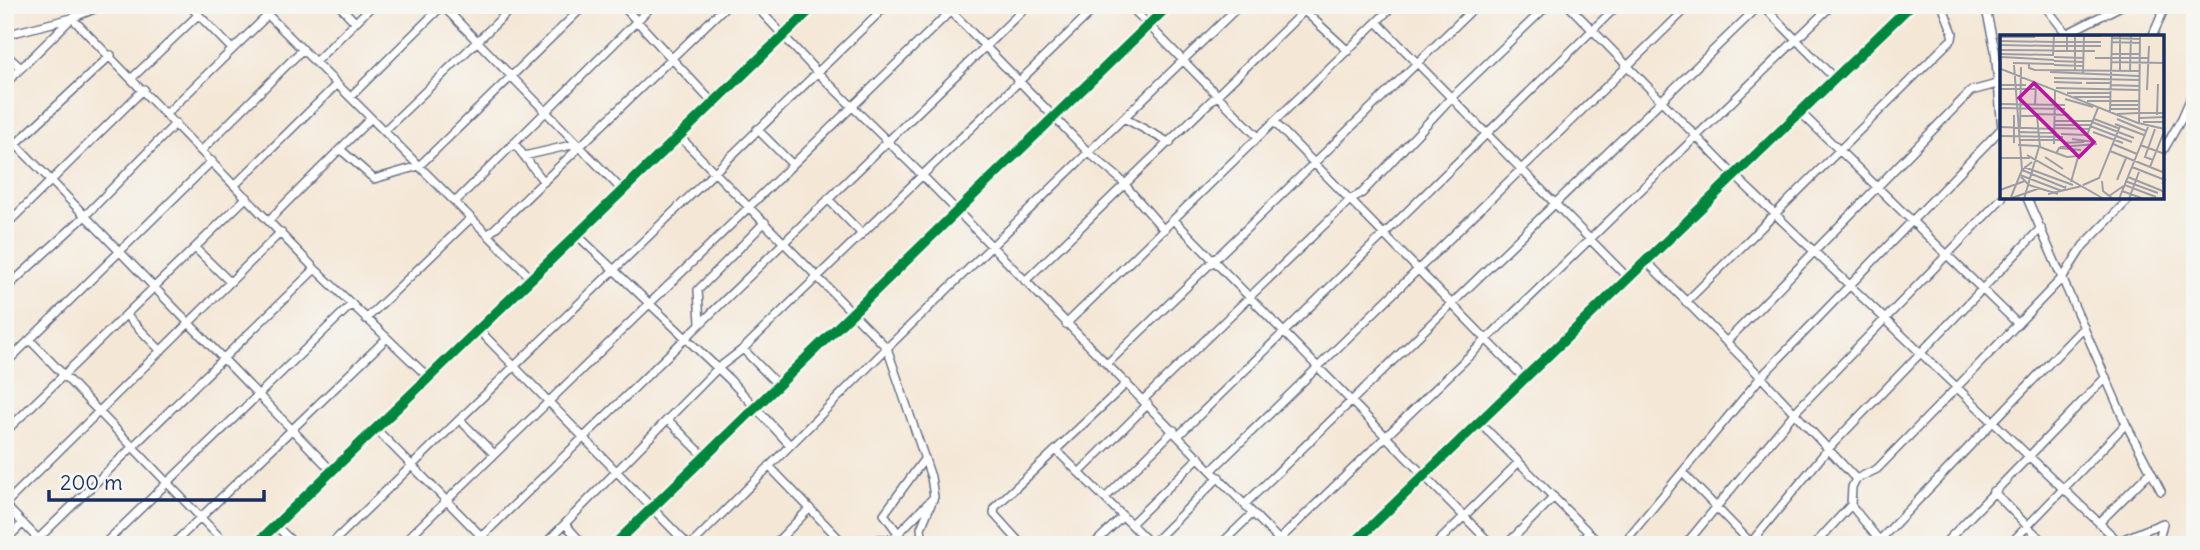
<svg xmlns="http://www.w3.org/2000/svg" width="2200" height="550" font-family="Delius,sans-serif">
<rect width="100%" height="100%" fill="#f6f6f2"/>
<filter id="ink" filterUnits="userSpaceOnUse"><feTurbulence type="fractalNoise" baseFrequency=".0143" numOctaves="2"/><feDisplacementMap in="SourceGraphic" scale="14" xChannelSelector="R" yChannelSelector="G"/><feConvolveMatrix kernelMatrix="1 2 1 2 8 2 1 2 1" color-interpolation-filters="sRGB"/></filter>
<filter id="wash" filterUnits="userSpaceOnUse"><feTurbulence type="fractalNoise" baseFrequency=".00686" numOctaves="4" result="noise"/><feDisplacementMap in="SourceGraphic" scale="28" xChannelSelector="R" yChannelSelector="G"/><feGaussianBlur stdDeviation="1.57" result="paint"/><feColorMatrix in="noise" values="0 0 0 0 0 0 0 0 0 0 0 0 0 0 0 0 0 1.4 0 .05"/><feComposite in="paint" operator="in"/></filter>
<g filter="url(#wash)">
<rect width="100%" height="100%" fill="#f4e7d6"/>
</g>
<g filter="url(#ink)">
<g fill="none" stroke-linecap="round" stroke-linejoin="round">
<defs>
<path id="minor" d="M189,5L232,49
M258,5L530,277
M339,5L355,22
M442,5L621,189
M622,5L712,102
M755,5L816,71L923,176L1284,545
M945,5L1088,152L1119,178L1164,230
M1129,5L1258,137
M1298,5L1348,51
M1568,5L1735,176L2118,541
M1762,5L1834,78
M1985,5L1995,50L2002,129
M2044,5L2066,33
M1377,22L1628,278
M5,35L72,18L104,5
M2060,37L2123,5
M2152,37L2166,5
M5,54L21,68
M315,62L373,5
M133,77L198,15
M5,84L72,18L315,269L428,377
M350,97L443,5
M1800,112L2018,324
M167,113L268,15
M1124,118L1170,143
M1274,122L1525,379
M757,129L792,164
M384,131L515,5
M5,133L331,470
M678,135L887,348L931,477L934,497L921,528L923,545
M514,143L544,182
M340,149L374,179L419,166L585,5
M202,150L303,49
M2163,151L2182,118L2195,88
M5,154L111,55
M524,156L576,144
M235,185L337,84
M2027,198L2126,424L2161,491
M828,199L862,234
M455,202L653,5
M269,220L371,118
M1174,220L1492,545
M5,226L144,89
M576,234L729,379L790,445
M488,235L727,5
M196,249L230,282
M1646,261L1761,377L1856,479
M1025,281L1304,11
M5,289L84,217L176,123
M1686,302L1952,39L1953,33L1942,5
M126,315L161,351
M366,319L471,218
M700,323L698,290L765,222
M1066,324L1394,5
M478,329L688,545
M30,340L227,545
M1726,342L1971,91L1997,84L2002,80
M743,349L778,385
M5,364L212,161
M1107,364L1477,5
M1143,400L1351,199L1362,193L1451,98L1548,5
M460,420L494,454
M669,421L704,456
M1480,423L1601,545
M375,428L490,545
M5,432L247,197
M1179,435L1618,5
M1056,450L1151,544
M769,466L845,545
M1212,470L1690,5
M1079,473L1148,404
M1683,473L1753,545
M1993,491L2046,545
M1105,498L1174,430
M5,504L281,232
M1245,504L1760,5
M5,505L44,545
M1851,505L1883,545
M2099,523L2150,472
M565,524L584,545
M1131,524L1199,457
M276,526L296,545
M898,533L884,514L925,458
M38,539L315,269
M1279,540L1832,5
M5,541L23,523
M103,545L352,304
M172,545L387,338
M255,545L815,5
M330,545L887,5
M401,545L957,5
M473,545L1028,5
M544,545L717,369L743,349L1098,5
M614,545L1169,5
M691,545L887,348L1240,5
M774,545L809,509
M868,545L879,539H891
M887,545L933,498
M1022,545L994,514L995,507L1127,383
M1093,545L1123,516
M1151,545L1219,477
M1220,545L1253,513
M1352,545L1911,5
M1435,545L1519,462
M1506,545L1554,497
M1576,545L1588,533
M1622,545L1761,377L2002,128
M1685,545L1795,412L2002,198
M1749,545L1828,449L2041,228
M1814,545L1851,505L1852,487L1856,479L1877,469L1958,386L2064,276L2083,246L2130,198
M1875,545L2084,327
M1943,545L2106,377
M2009,545L2126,424
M2109,545L2163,523
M2158,545L2163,523"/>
</defs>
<use href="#minor" stroke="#676f88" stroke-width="10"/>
<use href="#minor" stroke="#fff" stroke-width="7"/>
<defs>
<path id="cycleway" d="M255,545L815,5
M614,545L1169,5
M1352,545L1911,5"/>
</defs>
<use href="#cycleway" stroke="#f6f6f2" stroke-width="15"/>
<use href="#cycleway" stroke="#00873e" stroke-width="10"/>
</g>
</g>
<g transform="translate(2000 35)">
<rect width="164" height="164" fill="#f4e7d6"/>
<path fill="none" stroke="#9d9da6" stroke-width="2" d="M0,2H35M112,3L140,4M0,6L54,7M54,7H101M112,7L140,8M0,10L54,11M54,11H101M0,15L95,16M67,15V1H101M0,19L53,20L54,0M112,19H140M0,21L1,34L138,88M1,22L54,25M54,22L83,23M95,23H148M54,26L83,27M111,27L165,28M13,28L54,29M29,28V33L35,35L139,36M54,30L83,31M75,35V0M120,36V0M130,36L131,0M50,37L139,41M83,38L84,0M54,43L139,45M54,47L82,48M86,48H111M0,50H26M30,50H36L35,70M111,50L139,51M56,53L139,55M0,54H36M147,55L149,11M67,58H110M74,62H110M65,64L93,72M87,66H110M110,66H139M0,69L65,70M111,70H138M0,73L65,74M110,74H138M110,77L112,0M139,78H165M35,79L69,80M117,79L138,78M157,80L158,49M20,81H37L40,112L67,122L78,121M139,83L165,82M94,84L118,93M117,84L146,96M54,86H93M92,87L134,103M143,87H165M138,88L165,94M115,89L144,100M139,89L140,0M54,90H91M90,91L132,107M0,92L54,94M54,93L89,94M20,94L21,32M20,97L54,98M93,97L123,108M61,99L87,100L98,73M0,101L63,102M72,104L94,107M20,105H63M14,108V80M63,108L84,107M54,109L55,56M113,109L137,119M18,110L39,111M140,110L165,119M60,112L97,109M110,116L165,138M56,119L59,113L81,115M27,120L104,164M45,122L63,134M0,123H30M153,125L145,122L155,94M32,127L22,135L66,153M24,132L73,150M132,132L165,145L162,149M150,132L163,99M20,140L62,156L66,151M21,142L29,150L58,159M128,142L165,157M117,145L126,123M102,146L103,156L113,164M125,146L158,158M71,147L78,122M83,150L99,143L120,91M0,155L25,146M122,156L144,164M48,159L82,151M109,161L125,150L156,162M11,162L22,135L14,30M12,163L40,153M24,164L39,112M119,164L148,92M129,164L139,137"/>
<path fill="#b5179e" fill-opacity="0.15" stroke="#b5179e" stroke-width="3.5" d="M34,48L94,107L79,122L19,63Z"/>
<rect width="164" height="164" fill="none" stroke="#1b2f5e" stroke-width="3.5"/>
</g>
<rect width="2200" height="550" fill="none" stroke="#f6f6f2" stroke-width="28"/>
<path d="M49 490v10h215v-10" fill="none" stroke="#1b2f5e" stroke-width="3.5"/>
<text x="60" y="490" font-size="21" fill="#1b2f5e" stroke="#f6f6f2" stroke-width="5" paint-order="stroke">200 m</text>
</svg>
